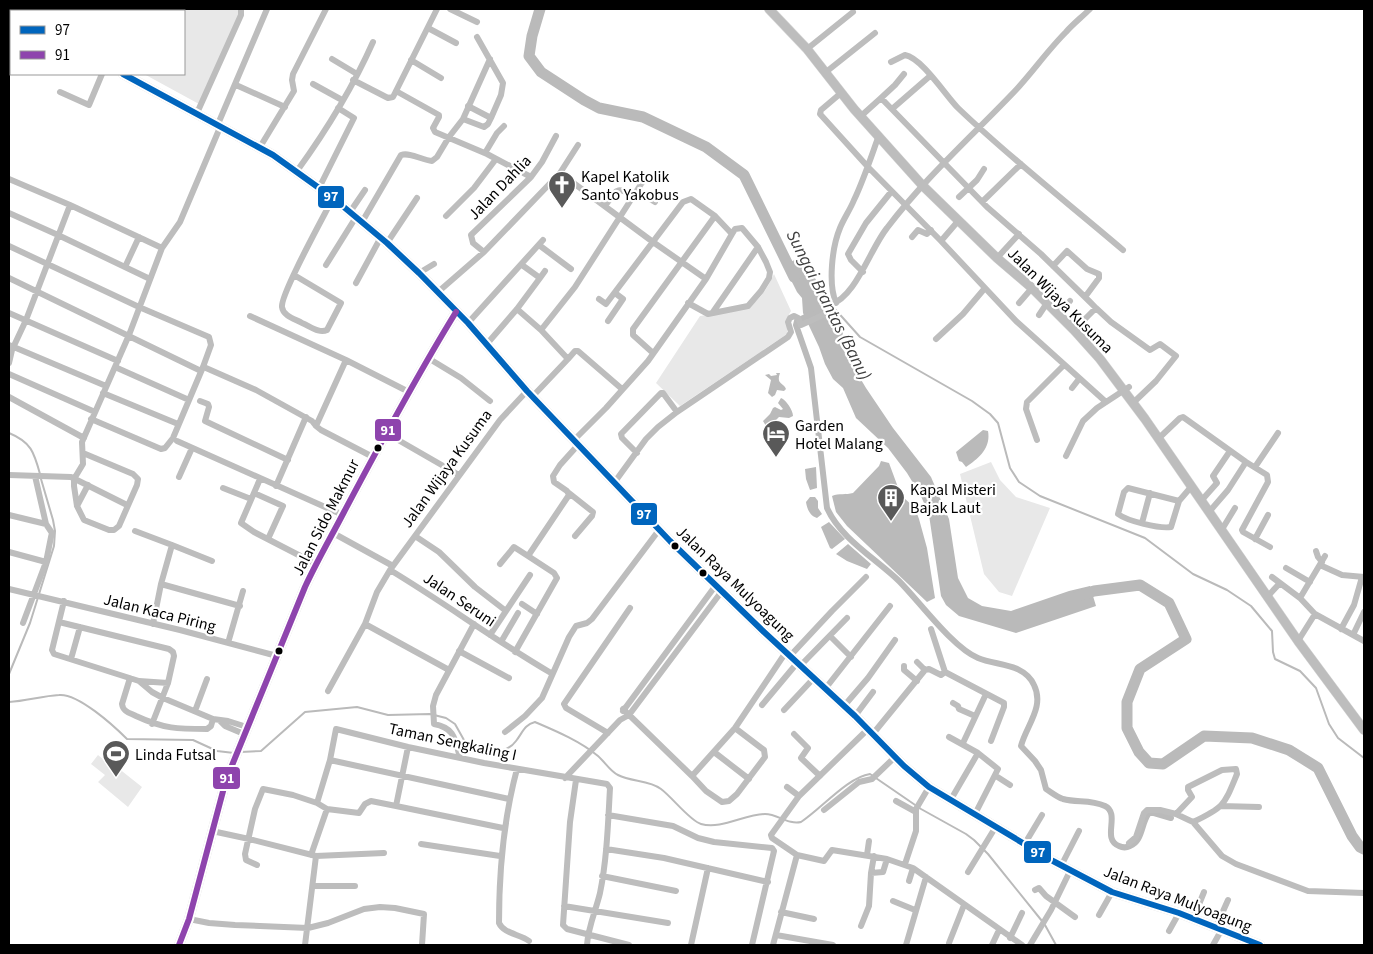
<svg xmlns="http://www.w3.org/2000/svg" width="1373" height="954" font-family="'Source Sans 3',sans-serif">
<rect width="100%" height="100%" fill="#fff"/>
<path fill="#e8e8e8" d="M154,9H237L241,12L199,104L144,74H184V11H153Z
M774,274L791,311L787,318V334L680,406L656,383L700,316C739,311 756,314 774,274Z
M991,462L1000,480L1016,497L1050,508L1012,596L999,592L984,574L960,474Z
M98,755L111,766L113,764L142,787L128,807L98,782L105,775L91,764Z"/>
<path fill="#bababa" d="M803,255L843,332L841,346L866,388L893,428L931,477L949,519L958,578L968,598L982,606L1011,611L1069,591L1090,586L1096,606L1016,633L959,616L946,605L941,596L929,515L921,496L907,473L888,448L856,418L843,388L833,379L825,364L819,347L803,313L802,298L797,292L784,266Z
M776,373H780C776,385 783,382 786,389L784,391L777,390L775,395L772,397L768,393L771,380L765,375L769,374L771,376L777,375Z
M781,398C786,400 793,410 793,416L789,418L779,417L771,425L766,426L763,421L770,414L773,408L775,407L781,410L783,409L778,403Z
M983,430L988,431C991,448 979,458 966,467L962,462L959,461L956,452Z
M881,461L889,463L899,490L903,497L915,508L919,519L927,548L935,598L927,602L847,526L836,512L832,496C839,493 846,495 853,493L879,466Z
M816,467L817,488L810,490L806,479L805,469Z
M810,497H815L818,501V508L822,514L817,518C810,516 807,509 806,502Z
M829,522L845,539L832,549L830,548L821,527Z
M848,544L871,564L867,569L847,561L836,554Z"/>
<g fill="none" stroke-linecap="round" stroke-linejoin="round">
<path stroke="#bababa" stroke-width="2" d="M834,308L860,337L972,401L990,414L998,423L1010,468L1019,482L1040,496L1145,538L1193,574L1227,590L1251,606L1272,631L1273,652L1275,659L1300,671L1316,688L1329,724L1338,738L1364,758
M9,433C31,442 34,452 40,474
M9,674L30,623L54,546L55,531L53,520L41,479
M9,702C26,701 42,696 59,695C78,693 114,726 127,739L193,740L217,751L234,753
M241,752L261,751L305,712L357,707L388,715L430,714L446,718L455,724L469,749C482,755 507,754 516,741C523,732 524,725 535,722C556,731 580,741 598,756C605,762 610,771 618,775C631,782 649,780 661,789C672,797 690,821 701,824C721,830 745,814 765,814C778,814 788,825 801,822C821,809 848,777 870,774L921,809L966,834L974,840L988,854L1042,921
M1045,925L1056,945"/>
<path stroke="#bababa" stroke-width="6" d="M812,314L797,321L796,325L811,368L827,508C841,539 875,558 899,581C919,601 953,648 978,658C997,666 1024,663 1034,685C1045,707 1026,726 1021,746L1035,761L1041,770L1046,789C1051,792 1057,797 1063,799C1077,803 1090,799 1105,806C1121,814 1101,839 1119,846C1123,848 1126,848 1130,846C1143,841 1141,823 1149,813H1154L1171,818"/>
<path stroke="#bababa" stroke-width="11" d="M540,9L532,36L529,56L541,72L584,100L599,108L643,117L706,147L744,175L794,277
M1078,596L1094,591L1140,585L1169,603L1186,639L1140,669L1127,702V728L1139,752L1149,763L1163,764L1204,736L1252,738L1289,750L1318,768L1352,836L1360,847L1364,849"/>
<defs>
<path id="major" d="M18,9L21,11
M769,9L807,49L854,109L923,186L997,258L1032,288L1074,330L1100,359L1145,419L1298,641L1364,730
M123,74L273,155L333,198L387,243L419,273L468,323L527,391L670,541L764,632L855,716L904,766L929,787L1053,861L1112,892L1179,913L1260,945
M179,945L189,919L226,780L305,587C317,561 331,537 344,512C380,444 416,377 456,312"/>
</defs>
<use href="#major" stroke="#dbdbdb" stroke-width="10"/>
<path stroke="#bdbdbd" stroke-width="6" d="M450,9L477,22
M31,11L32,9
M102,11L103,9
M150,11L151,9
M428,28L456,43
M477,37L503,83L501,95L491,118
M807,49L853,12
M332,59L357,74
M411,60L441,78
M891,62L905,55C922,58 946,96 958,108C1010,158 1068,203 1123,250
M826,72L875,33
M353,80L388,98L393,97L437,9
M313,84L342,100
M236,85L285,107
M396,91L439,115V117L433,128L435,132L487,154L531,177
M60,92L89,105L102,74
M841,93L821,110L820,114L868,167L941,241L1016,321L1106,402
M881,98L895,85L904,74
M892,109L930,76
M197,113L241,15V9
M861,116L881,98L987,207L1041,254L1089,301L1096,308L1074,330
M463,119L484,127L488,124L491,118L468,106
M218,124L267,9
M260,147L294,91L292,80L293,74L326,9
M485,153L497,133L504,126
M297,171C326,131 353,87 373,42
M560,173L653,242L706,279
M9,179L70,205L162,248
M319,188L354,118L338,108
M637,191L655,202
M959,197L977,180L984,169
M982,202L1021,164
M605,206C616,191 616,184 634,197
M350,212L365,190
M9,213L58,235L150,279
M446,216L474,188L496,159
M362,222L401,155C410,152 422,160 432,161L437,157L449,137L463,119L490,59
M912,237L918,230L927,234L931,230
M941,241L959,220
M387,243L417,198
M539,245L571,269
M9,246L139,307L209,337L211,345L203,367L173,438L165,448L161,449L91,419
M484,252L560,173L578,145
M997,258L1019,234
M326,265L356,217
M1053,266L1067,251L1087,269L1099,274V278L1085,297
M125,267L139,237
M863,272L851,260L848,254L866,223L891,192
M419,273L434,264
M294,275L341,303L327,330C319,334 310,326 302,323C295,319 283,316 282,307C280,295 325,214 333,198
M9,278L201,371
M540,278L545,271
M356,283L381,237
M438,292L484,252L473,243L471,235L531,177L542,162L556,136
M599,299L606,304L683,202L691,199L715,216L732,234
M836,303C828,284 832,247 840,228C844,218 850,210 854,200C864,179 871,157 879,135
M1019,303L1032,288
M1096,308L1111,322L1150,350L1160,344L1176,356L1156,381L1133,403
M517,309L541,330L568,359L532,397
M713,312L758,247
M9,313L118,361
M1058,314L1070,301
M1039,315L1047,303
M250,316L346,360L409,392
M608,321L623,299L615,293
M468,323L543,240
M541,330L575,287L643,181
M936,339L963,314L985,288
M9,345L106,386
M486,345L517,309L540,278L522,265
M653,353L633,335V329L715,216
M428,358L461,378L490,401
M568,359L575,351H578L622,389
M9,363L12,350L26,320L70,205
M115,367L189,400
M206,368L256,390L312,421L316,426L321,430L373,457
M9,374L95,412
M1072,388L1079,379
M103,393L178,424
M9,397L84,438
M200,401L208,404L209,407L205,421L288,460
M316,426L346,360
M386,433L459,475
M1158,439L1180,418L1183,417L1246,462L1267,475L1268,482L1242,530L1243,532L1270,547
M574,440L606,408L648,361L706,279L732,234L735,229L742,228L758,247L766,262L770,272L769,278L761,291L748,306L708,314L688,303
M1037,440L1026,409L1027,402L1064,365
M177,441L343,515
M83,453L133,474L138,479L137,485L119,526L114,530H109L84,520L77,506L74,486V479L83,464L82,442L129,335L162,248L180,222L221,125
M637,453L622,438L621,434L661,393H663L677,412
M1066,456L1083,421L1097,408L1129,387
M1255,467L1278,433
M9,475L71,477L127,505
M179,477L192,448
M260,479L241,523L254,532L316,564
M614,483L646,439L658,427L677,412L788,337L791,332L788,322L790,318L794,316L798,318L801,325L832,311L830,305C856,297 870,249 887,228C924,179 971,137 1014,92C1032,73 1047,51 1066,32C1073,24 1082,17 1090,9
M276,486L306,417
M223,488L251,499
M254,493L283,506L268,539
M569,493L593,512L592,516L575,536
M1179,501L1128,488L1124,492L1118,514C1127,521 1160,529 1171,527L1179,501L1191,487
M1201,501L1217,483L1213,476L1230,451
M77,506L88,485
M1209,512L1228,490L1246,462
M9,515L46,524
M1142,523L1150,493
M135,531L172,545
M1221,531L1235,508
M333,533L393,566
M415,536L439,552L475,587L506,611
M1255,539L1268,515
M1316,551L1318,557L1322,562
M9,552L46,562
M500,564L514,547L528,556
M1320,565L1342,575L1364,577
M1286,568L1310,582
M390,570C445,603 496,641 551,673
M1272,577L1300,598
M161,584L240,606
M9,589L180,630L277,656
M1267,597L1280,583
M64,601L52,650L54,654L139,681L152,692L163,698L213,719L228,721L247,727
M522,604L537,614
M1315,614L1300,598L1325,556
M59,622L169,649L173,652L174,656L168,683L152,724
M23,623L46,562L51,537L52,533L46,524L35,476
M153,624L161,584L172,545L212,561
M365,624L449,670
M931,629L945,672L1004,703V707L991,741
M1341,629L1354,605L1362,577
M490,635L530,575
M1353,635L1364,612
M830,636L851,657
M1298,641L1315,614L1364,641
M501,642L518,613
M228,643L243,591
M459,651L509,678
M515,652L557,578L554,573L528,556L569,495L567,491L554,482L553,476L560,465L578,445
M790,656L832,611L866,577
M71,659L80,627
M917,662L925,670
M801,665L847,618
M904,666V670L917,681
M130,678L122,704C123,712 130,713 136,716C164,729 178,729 207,729L211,726L213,719
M139,681L168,683
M825,689L890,606
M328,691L365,624L377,592L390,570L500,420L527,391
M953,703L958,706L959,709L975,716
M762,705L798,662
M844,706L868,678L895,640
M623,709L692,776L706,791L722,802L729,801L737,794L765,757L764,750L735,728
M784,710L814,678
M195,711L207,679
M623,711L716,585
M855,716L873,692
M219,720L225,726L244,734
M505,732L525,716L542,698L569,637L576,626L587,623L592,619L659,530
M608,733L566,708L564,704L630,608
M794,734L808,748L801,758L820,776
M872,735L925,670L929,669L941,675L945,672
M949,737L978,753L998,769L974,816
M963,743L986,694
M408,747L396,806L503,828
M714,752L749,779
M460,758C455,739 455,728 434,724L433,706L436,695L474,624
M330,760L509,799
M517,769C503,821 499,870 499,923C504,934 520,934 529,941
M692,776L735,728L786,652
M996,776L1010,785
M565,778L620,720L629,715L722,591
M576,780L570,822L563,925L567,929L629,945
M787,787L799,796
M896,801L916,812
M950,801L978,753
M317,803L330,760L336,729L408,747L484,763L607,784L610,788C608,823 607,859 600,893C596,910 588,927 587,945
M1221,806L1259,807
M824,810L859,782L872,779L895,757
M1176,814L1192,797L1188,790V787L1222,770L1236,769L1237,774C1224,805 1225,807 1193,822
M608,815L673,826L698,838L714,842L772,848L774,851L752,945
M212,831L249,839L316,856L384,853
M1129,843L1136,837L1144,813L1147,810H1160L1176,814L1193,822L1222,856L1236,864L1308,891L1364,893
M421,844L500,856
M1024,845L1042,815
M606,849L664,858L768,882
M311,855L327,809
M797,855L772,838L771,835L799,796L867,730
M867,855L869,841
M905,864L916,831V809L929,787
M257,865L246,860L245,854L255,809L263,789L293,795L317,803L327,809L359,813L365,804L371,801L396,806
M1061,866L1079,831
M968,872L995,828
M871,873L883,872L887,859
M602,876L676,891
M909,881L913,868
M313,886H355
M1035,890L1039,888L1046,896L1075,917
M893,901L915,910
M564,906L668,923
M781,912L814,919
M1099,915L1112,892
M189,919L209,923L235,925L308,928L328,923L364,909L380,907L395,908L424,914L422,945
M1193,919L1204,892
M861,926L869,906L871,873L874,856
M1216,927L1228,900
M1169,931L1179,913
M776,935L833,945
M1010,938L1022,913
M949,943L964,905
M305,945L316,856
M691,945L708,868
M773,945L797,855L824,861L832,850L887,859L913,868L1022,945
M906,945L926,877
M992,945L999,930
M1030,945L1051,910L1070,871
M1213,945L1222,929"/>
<use href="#major" stroke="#bdbdbd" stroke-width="9"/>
<defs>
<path id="bus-1" d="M123,74L273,155L333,198L387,243L419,273L468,323L527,391L670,541L764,632L855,716L904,766L929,787L1053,861L1112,892L1179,913L1260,945"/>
<path id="bus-2" d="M179,945L189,919L226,780L305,587C317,561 331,537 344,512C380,444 416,377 456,312"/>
</defs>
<use href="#bus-1" stroke="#fff" stroke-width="10"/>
<use href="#bus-2" stroke="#fff" stroke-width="10"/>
<use href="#bus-1" stroke="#0065bd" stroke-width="6"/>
<use href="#bus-2" stroke="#8e44ad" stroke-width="6"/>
</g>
<defs>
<symbol id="church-pin" viewBox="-11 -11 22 30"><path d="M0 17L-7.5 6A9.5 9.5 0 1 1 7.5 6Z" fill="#595959" stroke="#fff"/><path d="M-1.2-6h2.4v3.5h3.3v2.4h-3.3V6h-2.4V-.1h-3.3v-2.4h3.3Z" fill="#fff"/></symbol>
<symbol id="hotel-pin" viewBox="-11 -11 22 30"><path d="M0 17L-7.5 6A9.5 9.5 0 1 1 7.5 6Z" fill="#595959" stroke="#fff"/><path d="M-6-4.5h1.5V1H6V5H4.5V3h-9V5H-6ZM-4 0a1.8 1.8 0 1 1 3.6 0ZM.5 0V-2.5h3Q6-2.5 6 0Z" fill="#fff"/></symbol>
<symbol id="building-pin" viewBox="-11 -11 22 30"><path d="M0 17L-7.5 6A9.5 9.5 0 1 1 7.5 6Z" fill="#595959" stroke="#fff"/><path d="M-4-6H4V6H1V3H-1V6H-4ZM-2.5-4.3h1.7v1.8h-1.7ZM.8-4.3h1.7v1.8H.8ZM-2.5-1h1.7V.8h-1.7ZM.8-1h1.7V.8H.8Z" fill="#fff"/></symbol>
<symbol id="stadium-pin" viewBox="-11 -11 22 30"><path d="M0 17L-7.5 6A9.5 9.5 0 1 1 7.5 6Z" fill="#595959" stroke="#fff"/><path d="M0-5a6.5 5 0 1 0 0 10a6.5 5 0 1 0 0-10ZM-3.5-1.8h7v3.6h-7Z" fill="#fff"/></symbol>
</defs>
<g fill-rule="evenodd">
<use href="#church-pin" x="546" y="169" width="32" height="43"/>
<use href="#hotel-pin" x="760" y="418" width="32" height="43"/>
<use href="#building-pin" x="875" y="482" width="32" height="43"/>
<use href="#stadium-pin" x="100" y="738" width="32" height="43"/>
</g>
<g fill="#000" stroke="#fff" stroke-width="2">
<circle cx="378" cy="448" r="4.5"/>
<circle cx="675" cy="546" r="4.5"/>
<circle cx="703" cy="573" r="4.5"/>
<circle cx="279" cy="651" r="4.5"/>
</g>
<g text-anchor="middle" stroke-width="4.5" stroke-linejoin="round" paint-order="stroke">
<g font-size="16" fill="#000" stroke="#fff" text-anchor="start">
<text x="581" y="182">Kapel Katolik<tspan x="581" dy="18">Santo Yakobus</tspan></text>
<text x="795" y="431">Garden<tspan x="795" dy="18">Hotel Malang</tspan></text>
<text x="910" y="495">Kapal Misteri<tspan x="910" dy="18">Bajak Laut</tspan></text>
<text x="135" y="760">Linda Futsal</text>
</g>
<g font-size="16" fill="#000" stroke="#fff">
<text transform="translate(499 187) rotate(-46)" y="6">Jalan Dahlia</text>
<text transform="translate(1061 300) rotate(45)" y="6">Jalan Wijaya Kusuma</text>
<text transform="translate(446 468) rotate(-54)" y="6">Jalan Wijaya Kusuma</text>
<text transform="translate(325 517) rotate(-63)" y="6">Jalan Sido Makmur</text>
<text transform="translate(736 583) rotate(44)" y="6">Jalan Raya Mulyoagung</text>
<text transform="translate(460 599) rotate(34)" y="6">Jalan Seruni</text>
<text transform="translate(160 612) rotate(14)" y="6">Jalan Kaca Piring</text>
<text transform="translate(453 741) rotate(12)" y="6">Taman Sengkaling I</text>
<text transform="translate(1178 898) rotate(21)" y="6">Jalan Raya Mulyoagung</text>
</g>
<g font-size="18" font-style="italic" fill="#3e3e3e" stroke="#fff">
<text transform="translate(829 305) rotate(63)" y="6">Sungai Brantas (Banu)</text>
</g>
</g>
<g stroke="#fff" stroke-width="2">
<rect x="317" y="185" width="28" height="24" rx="5" fill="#0065bd"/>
<rect x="374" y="418" width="28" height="24" rx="5" fill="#8e44ad"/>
<rect x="630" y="502" width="28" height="24" rx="5" fill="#0065bd"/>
<rect x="212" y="766" width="29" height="24" rx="5" fill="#8e44ad"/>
<rect x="1023" y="840" width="29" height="24" rx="5" fill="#0065bd"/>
</g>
<g font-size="14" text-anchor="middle" font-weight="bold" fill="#fff">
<text x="331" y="201">97</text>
<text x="388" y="435">91</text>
<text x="644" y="519">97</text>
<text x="227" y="783">91</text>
<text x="1038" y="857">97</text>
</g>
<rect width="1373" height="954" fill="none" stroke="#000000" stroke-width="20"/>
<rect x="10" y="10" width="175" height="65" fill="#ffffff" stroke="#999999"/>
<rect x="20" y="26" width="25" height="8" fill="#0065bd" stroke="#999999"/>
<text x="55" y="35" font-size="15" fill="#000000">97</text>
<rect x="20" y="51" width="25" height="8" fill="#8e44ad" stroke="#999999"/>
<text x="55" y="60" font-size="15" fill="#000000">91</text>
</svg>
